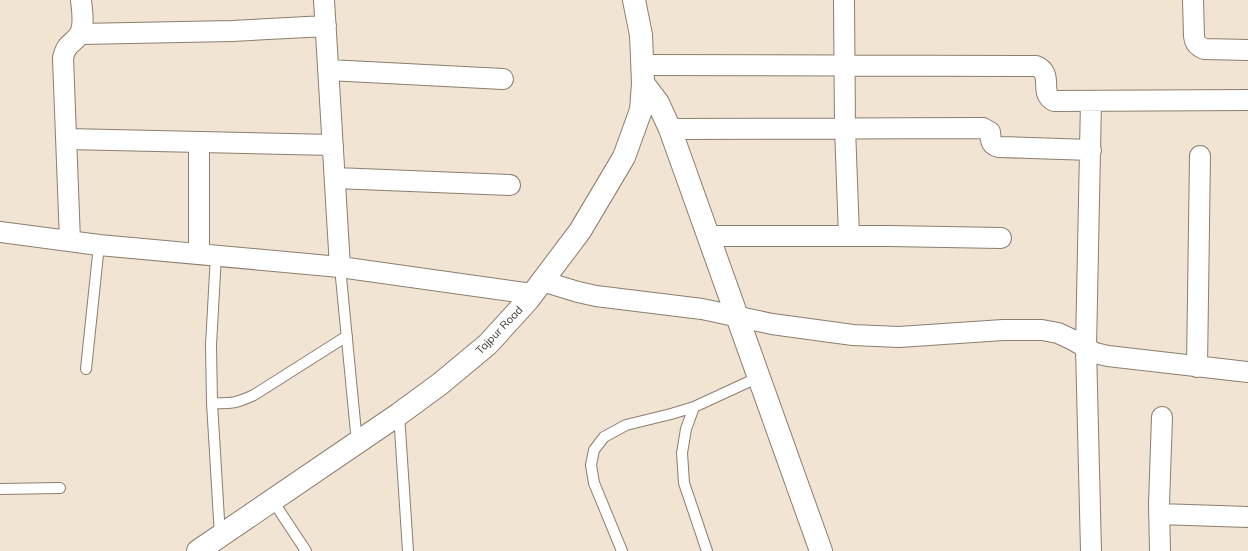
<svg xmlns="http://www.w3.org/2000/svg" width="1248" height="551" font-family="Mulish,sans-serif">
<rect width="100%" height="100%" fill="#f2e4d2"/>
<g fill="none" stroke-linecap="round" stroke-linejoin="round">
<defs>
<path id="lane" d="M216,255L211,345L212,403L220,536
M340,267L357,443
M86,369L99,245
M212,403C231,404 237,403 254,395L347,336
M694,407L686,429L682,453L684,483L707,551
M399,414L408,551
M0,489L60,488
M273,501L306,551
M622,551L594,483L591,465L594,450L604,437L626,425L671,414L694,407L759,377"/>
<path id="street" d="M324,0L340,267
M844,0L845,128L849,236
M1193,0L1194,36C1195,44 1198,46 1204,49L1248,50
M80,34L232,31L326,26
M643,65L1036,66C1055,74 1038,93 1054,101L1248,100
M328,70L503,79
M670,129L983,128L990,132C991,140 990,145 999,147L1091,150
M67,139L333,145
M199,142V254
M335,178L510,185
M0,232L99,245L340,267L532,294
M708,236H889L1001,238
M70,241L63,58C67,42 71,46 79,35C85,26 82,10 81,0
M542,281L578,292L596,296L702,309L772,324L853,335L899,337L1003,330H1042L1058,333L1073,340L1095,353L1108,356L1248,372
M1197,367L1200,156
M1159,514L1248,517
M1091,551L1086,348L1091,101
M1160,551L1159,504L1162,417"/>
<path id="secondary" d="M643,83L658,103L670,129L821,551
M198,551L399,414L440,384L488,344L528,300L580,231L624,157L641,110L643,83L641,35L634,0"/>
</defs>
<use href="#lane" stroke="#8b7e6e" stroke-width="12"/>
<use href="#street" stroke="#8b7e6e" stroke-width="22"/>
<use href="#secondary" stroke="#8b7e6e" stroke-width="24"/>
<use href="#lane" stroke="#fff" stroke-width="10"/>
<use href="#street" stroke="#fff" stroke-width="20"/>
<use href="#secondary" stroke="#fff" stroke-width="22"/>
</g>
<g text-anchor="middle" stroke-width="3" stroke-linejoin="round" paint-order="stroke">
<g font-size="11" fill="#403b33" stroke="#fff">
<text transform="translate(499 330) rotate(-46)" y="4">Tajpur Road</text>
</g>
</g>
</svg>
